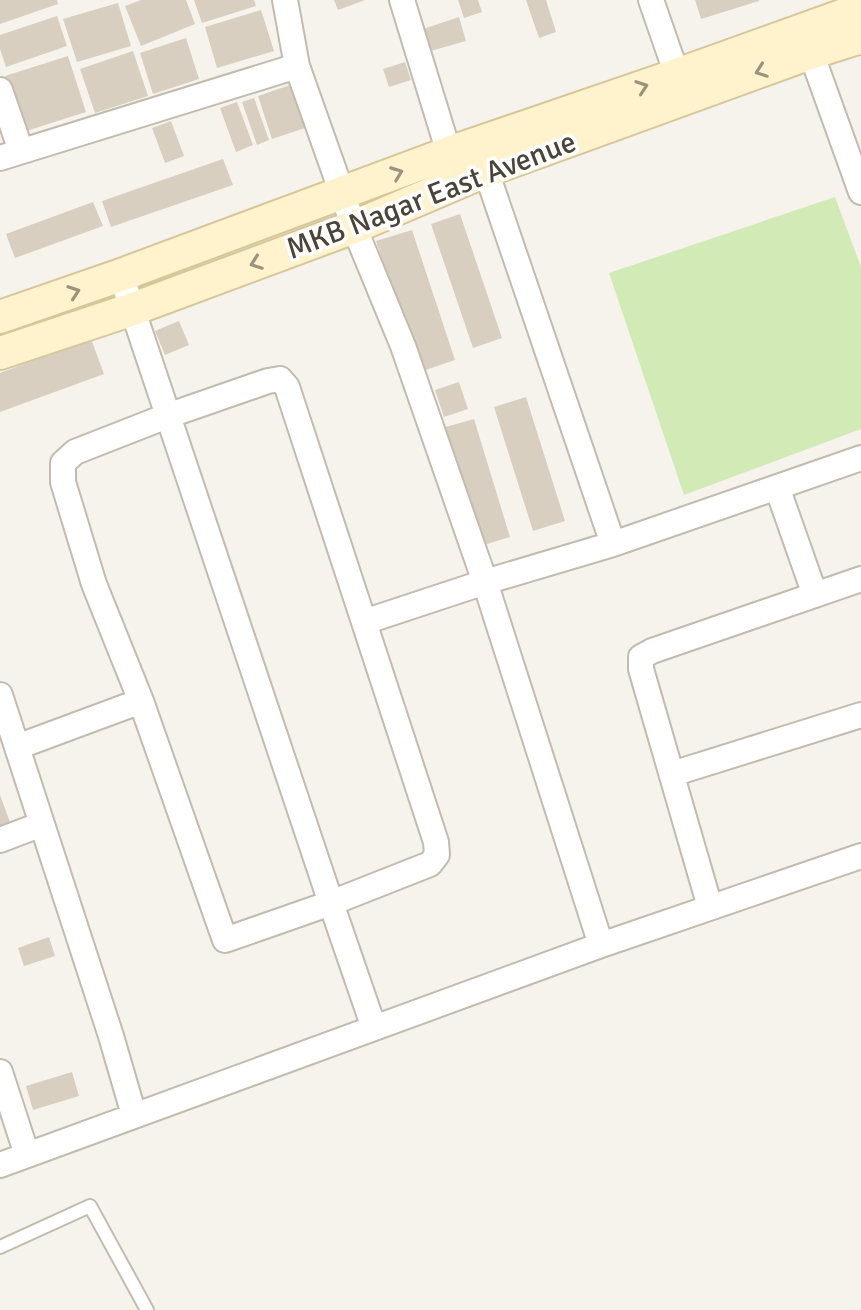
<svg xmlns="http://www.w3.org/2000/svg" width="861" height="1310" font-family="Signika,sans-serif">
<rect width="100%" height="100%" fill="#f6f3ec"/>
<path fill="#d2eab5" d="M835,197L861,267V429L684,495L609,273Z"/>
<path fill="#d8cfc1" d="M0,0H57L58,4L0,24Z
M141,0H186L195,24L141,46L125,6Z
M194,0H254L256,6L202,23Z
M334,0H365L338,10Z
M458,0H478L482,12L464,18Z
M526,0H546L556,32L539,38Z
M695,0H759V1L701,19Z
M118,3L131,46L77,62L63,19Z
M261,10L274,51L217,68L205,27Z
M57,16L67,46L6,67L0,49V35Z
M459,17L466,41L427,52L420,30Z
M186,38L199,79L153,94L140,53Z
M133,51L148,96L95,113L80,69Z
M68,56L86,112L23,132L5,76Z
M405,62L411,80L389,87L383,69Z
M290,85L305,128L272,139L258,96Z
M254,98L269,140L257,145L242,102Z
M237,102L253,145L236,152L220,108Z
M171,121L184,156L165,163L152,128Z
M223,159L233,185L111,227L102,201Z
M93,202L103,226L15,258L6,234Z
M460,214L502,338L473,348L431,224Z
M412,230L455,360L420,372L376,241Z
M179,321L189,345L165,355L155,331Z
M91,339L104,374L0,412V373Z
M459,382L468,409L444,417L435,390Z
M526,397L565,521L533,531L494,407Z
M474,419L510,537L477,547L442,428Z
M0,795L11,825L0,829Z
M49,937L55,956L24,966L18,948Z
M72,1072L79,1096L33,1110L26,1086Z"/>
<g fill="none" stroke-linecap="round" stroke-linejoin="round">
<defs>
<path id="lane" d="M0,1247L90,1206L147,1310"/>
<path id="street" d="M285,0L297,66L354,227L403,346L485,582L601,945
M402,0L449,153
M651,0L677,75
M805,36L861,192
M0,90L21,151
M481,156L613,544
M0,158L297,66
M121,275L331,903L374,1028
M280,379L287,387L436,842L437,855L430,864L331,903L225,940L141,701L94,584L63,482V463L75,452L167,416L268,381Z
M777,487L815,595
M364,622L485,582L613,544L861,458
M0,695L111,1036L134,1115
M17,747L141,701
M672,774L861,715
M0,840L42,824
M710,907L641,669V657L652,651L861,579
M0,1072L27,1155
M0,1165L601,945L861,856"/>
<path id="secondary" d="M0,317L121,275L449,153L677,75L861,9
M0,353L133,309L354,227L485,171L810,53L861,37"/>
</defs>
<use href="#lane" stroke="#c2bbae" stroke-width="16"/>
<use href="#street" stroke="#c2bbae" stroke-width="28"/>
<use href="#secondary" stroke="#d6c79b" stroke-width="36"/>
<use href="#lane" stroke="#fff" stroke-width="12"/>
<use href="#street" stroke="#fff" stroke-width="24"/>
<use href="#secondary" stroke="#fff3cd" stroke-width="32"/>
</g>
<defs><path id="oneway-chevron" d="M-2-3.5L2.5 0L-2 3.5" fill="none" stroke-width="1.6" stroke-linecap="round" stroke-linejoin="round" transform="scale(2)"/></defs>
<g stroke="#9c937c">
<use href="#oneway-chevron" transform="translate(761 71) rotate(160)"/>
<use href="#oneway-chevron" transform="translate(642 87) rotate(-19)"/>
<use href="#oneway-chevron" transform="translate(397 173) rotate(-21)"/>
<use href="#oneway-chevron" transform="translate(256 263) rotate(160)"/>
<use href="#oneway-chevron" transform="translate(74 292) rotate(-19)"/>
</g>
<g text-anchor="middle" stroke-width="7" stroke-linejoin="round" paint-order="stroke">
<g font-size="30" fill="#4b4439" stroke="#fff">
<text transform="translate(431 195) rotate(-21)" y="10">MKB Nagar East Avenue</text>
</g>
</g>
</svg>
